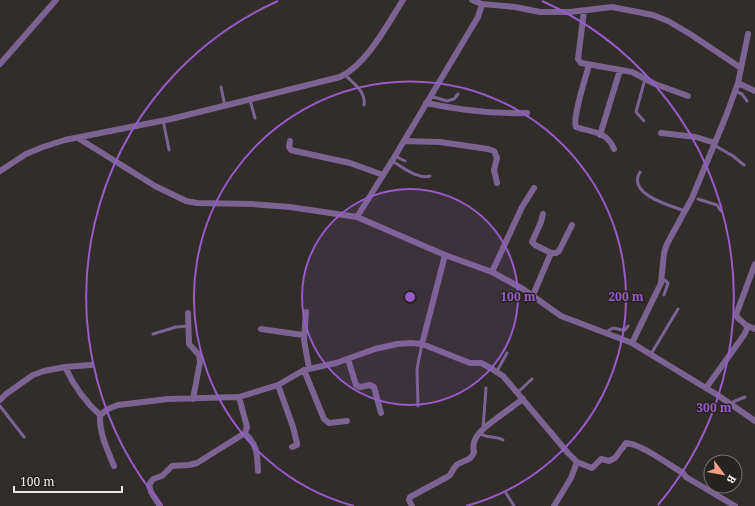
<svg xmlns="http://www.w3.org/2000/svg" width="755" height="506" font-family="'Noto Serif',serif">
<rect width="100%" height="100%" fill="#302d2a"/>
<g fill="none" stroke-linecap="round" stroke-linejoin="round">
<path stroke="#7b6392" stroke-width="3" d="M345,75C353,83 366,91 364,105
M221,87L225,106
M735,91L742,94L747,101
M430,96L447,101L454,99L458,94
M250,100L255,118
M163,120L169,150
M644,121L636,112L645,79
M714,145L733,156L744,165
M395,156L405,161
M392,161C403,167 418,180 430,176
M640,172C626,194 671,206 685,211
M698,199L717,205L721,211
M662,278L668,283L664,295
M607,332C615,324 616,331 625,330L628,326
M153,334L176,327L188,326
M651,354L678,309
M497,371L507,353
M517,393L532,379
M731,404L735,401L745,397
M0,406L24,437
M418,406L417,369L422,344
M483,428L486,388
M479,433C487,439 495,435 503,440
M506,493L514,506"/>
<path stroke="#7b6392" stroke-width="6" d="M472,0L482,4L515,7L540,12H570L612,7L653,15L668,21L690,34L741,68
M584,11L578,59L581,63L632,72L655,84L688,96
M0,64L56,0
M589,65C586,76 572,119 576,127C593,133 607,131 614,149
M738,83L755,91
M426,103C459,110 494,114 527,113
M661,133L696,137L715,143
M600,135L620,70
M78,138L155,186L186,201L197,203L252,204L290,207L357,217L445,255L492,272L523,289L561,316L632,343L719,396L755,421
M290,141L289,147L291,150L295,151L350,163L383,175
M404,141L440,142L488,149L494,151L497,158L494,170L497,183
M0,171L26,154L43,147L65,140L171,119L340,77C367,64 387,25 403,0
M357,217L395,156L478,17L482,4
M551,253H556L559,251L572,225
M492,272L522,207L534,188
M533,295L551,253L535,245L532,242L541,222L543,214
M306,312L304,340L309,368
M188,313L189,344L199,355L200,362L193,399
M746,325L755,329
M261,329L303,335
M632,343L661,283L664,253L667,244L692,198L726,116L738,83L748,34
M422,344L445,255
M348,359L356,385L360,387L370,385L374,387L381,413
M65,367C74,386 84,401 100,415
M304,370L324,419L329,423L347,421
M278,385L293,427L297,443V445L292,447
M706,388L744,335L747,329L746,325L738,318L736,315L755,264
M0,400L6,394L33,375L44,371L65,367L91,365
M245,433C258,446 257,454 258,471
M577,462L592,468L601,459L609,461L615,458L626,443C641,444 669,465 683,473L686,477L735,506
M114,466C107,449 99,433 100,415L108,409L118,405L168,399L239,397
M160,506L151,492L149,485L153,479L162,476L172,466L189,465L197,463L245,433L247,427L239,397L278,385L304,370L336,363L375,349L397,344L411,343L422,344L470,363H481L487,366L503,376L568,453L577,462L571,478L554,506
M412,506L409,500L410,497L449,476C453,472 453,467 458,464C465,460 472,460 474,452C470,436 486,427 497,418C506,412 514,405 523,399"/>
</g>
<circle cx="410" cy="297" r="108" fill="#975cc9" fill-opacity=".12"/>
<g fill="none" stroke="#975cc9" stroke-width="2">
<circle cx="410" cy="297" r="108"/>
<path d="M354 506A216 216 0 1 1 466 506"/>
<path d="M162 505A324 324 0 0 1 278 1M542 1A324 324 0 0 1 658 505"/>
</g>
<circle cx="410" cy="297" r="6" fill="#975cc9" stroke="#262421" stroke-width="2"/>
<g font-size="12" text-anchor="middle" font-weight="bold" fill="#975cc9" stroke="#262421" stroke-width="3" stroke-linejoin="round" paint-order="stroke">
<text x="518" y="301">100 m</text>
<text x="626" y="301">200 m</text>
<text x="714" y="412">300 m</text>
</g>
<g transform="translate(723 474) rotate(122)"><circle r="19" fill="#262421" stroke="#757371"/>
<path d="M0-3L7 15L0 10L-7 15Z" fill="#f49e87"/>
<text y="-6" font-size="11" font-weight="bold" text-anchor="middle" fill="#eceae8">B</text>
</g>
<path d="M14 486v6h108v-6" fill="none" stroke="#eceae8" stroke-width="2"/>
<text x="20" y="486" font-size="12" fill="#eceae8" stroke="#262421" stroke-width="3" paint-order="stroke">100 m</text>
</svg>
